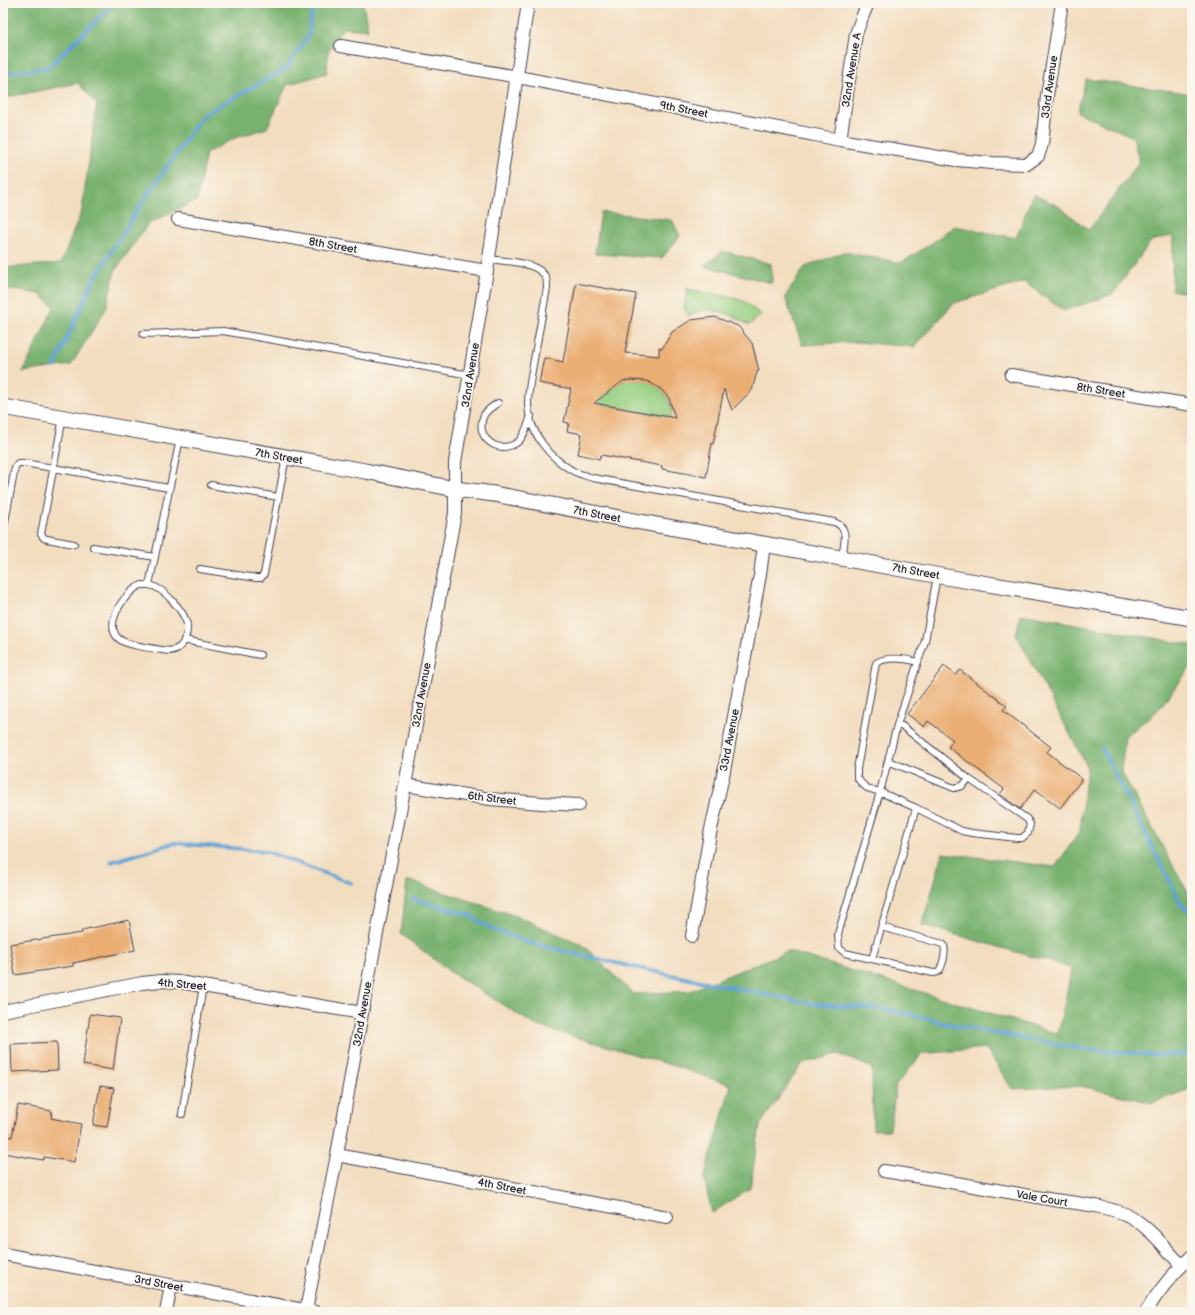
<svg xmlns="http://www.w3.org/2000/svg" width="1195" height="1315" font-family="'Balsamiq Sans',sans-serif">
<rect width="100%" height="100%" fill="#fbf7ec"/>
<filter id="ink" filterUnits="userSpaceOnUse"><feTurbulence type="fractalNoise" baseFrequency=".025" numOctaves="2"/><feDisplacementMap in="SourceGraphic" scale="8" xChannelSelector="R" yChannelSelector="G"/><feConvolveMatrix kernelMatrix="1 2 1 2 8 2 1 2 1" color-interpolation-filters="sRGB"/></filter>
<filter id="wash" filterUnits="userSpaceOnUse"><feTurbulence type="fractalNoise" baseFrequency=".012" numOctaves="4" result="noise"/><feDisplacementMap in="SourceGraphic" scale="16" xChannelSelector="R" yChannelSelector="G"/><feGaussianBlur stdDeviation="0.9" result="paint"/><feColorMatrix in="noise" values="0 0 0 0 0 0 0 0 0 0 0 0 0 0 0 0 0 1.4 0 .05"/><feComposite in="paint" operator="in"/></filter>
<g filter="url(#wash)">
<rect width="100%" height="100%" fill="#f3ddbf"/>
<path fill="#97cf82" stroke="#5c785e" d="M687,289L730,297L744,301L761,315L749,325C735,317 719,307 701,311C697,312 693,315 689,316L684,308Z
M604,374L616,387C618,385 621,383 624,381C629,379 634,380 640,380C659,382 672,397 672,417L599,404Z"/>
<path fill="#79b270" stroke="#4e6a56" d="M18,3H363L368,30L343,28L328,52L327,73L287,85L267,128L235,138L206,153L197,200L148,224L115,271L106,309L71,365L23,372L54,307L40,294L3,289V268L61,263L82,210L97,104L78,83L3,98V7Z
M1086,79L1192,94V294L1172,290L1173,235L1151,241L1113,294L1064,311L1024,282L954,303L914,347L856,342L802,345L785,297L805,267L844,252L901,263L929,245L954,226L1016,238L1033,194L1058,206L1089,230L1139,162L1133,137L1077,112Z
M601,212L672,220L680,236L662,258L595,254Z
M723,251L771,264L772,283L704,266Z
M1021,614L1192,645V665L1158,710L1125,737L1121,771L1192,900V1088L1152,1103L1081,1086L1012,1089L986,1048L922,1054L896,1085L890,1130H873L872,1068L838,1054L802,1064L760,1125L750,1188L712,1213L704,1179L731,1085L677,1067L535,1025L449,971L401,934L407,880L519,917L583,945L633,994L690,991L788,951L1058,1034L1072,968L922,925L943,853L1055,867L1080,831L1087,766L1016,634Z"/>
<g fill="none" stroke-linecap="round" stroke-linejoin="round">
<path stroke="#60a2d4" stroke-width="4" d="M3,74L49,67L111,6L116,3
M54,367L94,279L146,197L203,115L287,68L309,34L313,3
M1102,748L1182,906L1192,913
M111,862L174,843L265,851L351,883
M413,899L470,915L482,924L515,938L541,946L656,972L808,1003L873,1008L914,1015L947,1024L999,1034L1082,1049L1153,1055L1192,1054"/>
</g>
<g id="blocks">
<path fill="#ebae73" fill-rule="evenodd" d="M576,283L636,294L625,353L659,356V347L662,349L672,332L691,320L715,317L738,326L752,343L759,371L757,372L752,390L732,410L724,389L713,444L712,443L706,477L662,469V466L601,455L600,459L578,454L582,434L567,431L569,423L564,422L571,389L539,383L544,358L563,362ZM631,380L647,381L661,389L669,398L675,418L594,403L623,381Z
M944,666L956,675L960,670L1007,706L1003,710L1051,747L1047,752L1082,779L1060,808L1035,789L1020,809L1000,794L1004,789L948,747L953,740L928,721L924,727L907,714Z
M129,920L135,950L73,963V966L15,975L10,944L82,933V930Z
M90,1014L120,1018L113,1070L83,1065Z
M57,1042L58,1070L12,1072L11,1044Z
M100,1086L114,1088L107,1127L93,1125Z
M18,1105L52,1111L51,1118L81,1124L74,1162L44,1157L43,1160L3,1153V1136L12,1137Z"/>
</g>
</g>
<g filter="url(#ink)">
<use href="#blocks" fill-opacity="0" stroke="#413e4f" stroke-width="1"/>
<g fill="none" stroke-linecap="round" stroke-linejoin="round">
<defs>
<path id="service" d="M489,259C504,261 537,262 545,276C547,279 547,284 547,288C543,310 539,332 535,354C532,371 528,388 528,405C529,433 550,458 573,471C579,474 586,476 593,478L834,522C850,528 844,543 842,557
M143,334L223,331L470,375
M498,403C493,406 487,410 484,415C473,438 500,457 519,441C525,435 528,424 531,416
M63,417L41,534L44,538L47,539L74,544
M211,485L278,497
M3,533L15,467L18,463H24L169,488
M93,547L155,557
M200,569L256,578H261L264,574L286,457
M149,585C151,586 155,586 157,588C167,593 182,610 186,621C188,626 187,633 185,639C182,647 177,650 169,651C158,649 125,646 118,638C103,623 126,590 142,585C143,585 148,585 149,585L180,439
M184,640L260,655
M897,725L902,726L969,779L1027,819L1030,824L1028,833L1022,838H1017L972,833L962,831L916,808L880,792L867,788L861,783L857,777V769L876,663C887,656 906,659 918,662
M888,761L954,788L962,786L969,779
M916,808L872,959L845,953L839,948L838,934L880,792L897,725L925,641L937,576
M872,959L933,973C936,973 937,973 939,971C943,965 947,949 943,944L881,927
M182,1114L203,986"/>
<path id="minor" d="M341,46L518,77L840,140L956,160L992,163L1027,164L1038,156L1042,144L1047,96L1062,3
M840,140L856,34L861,20L868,3
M178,219L487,271
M1011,375L1192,405
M405,785L490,799L541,803L579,805
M692,936L710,834L724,771L760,575L764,544
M3,1011L142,983L161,981L179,982L362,1013
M337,1155L667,1217
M884,1171C940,1180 997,1190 1054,1200C1075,1203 1114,1207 1131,1217C1151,1229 1166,1249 1181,1265
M3,1254L315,1312
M306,1310L337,1155L362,1013L405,785L455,513V462L487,271L528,3
M166,1312L171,1285
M1146,1312C1158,1291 1174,1272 1192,1256"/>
<path id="tertiary" d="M3,407L365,471L455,489L494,494L635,521L946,577L1192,618"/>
</defs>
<use href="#service" stroke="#413e4f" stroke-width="8"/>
<use href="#minor" stroke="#413e4f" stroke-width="14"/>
<use href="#tertiary" stroke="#413e4f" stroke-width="17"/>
<use href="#service" stroke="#fff" stroke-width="6"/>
<use href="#minor" stroke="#fff" stroke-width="12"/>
<use href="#tertiary" stroke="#fff" stroke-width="15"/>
</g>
</g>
<g text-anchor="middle" stroke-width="3.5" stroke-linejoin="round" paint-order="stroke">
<g font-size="11" fill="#22223b" stroke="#fbf7ec">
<text transform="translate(851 70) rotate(-81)" y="4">32nd Avenue A</text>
<text transform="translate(1049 87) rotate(-82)" y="4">33rd Avenue</text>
<text transform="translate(684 109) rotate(11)" y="4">9th Street</text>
<text transform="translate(333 245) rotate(10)" y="4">8th Street</text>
<text transform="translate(470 375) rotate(-81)" y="4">32nd Avenue</text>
<text transform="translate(1101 390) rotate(9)" y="4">8th Street</text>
<text transform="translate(279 456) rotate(10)" y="4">7th Street</text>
<text transform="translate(597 514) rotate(11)" y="4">7th Street</text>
<text transform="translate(916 571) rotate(10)" y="4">7th Street</text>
<text transform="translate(421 695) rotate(-80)" y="4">32nd Avenue</text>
<text transform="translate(729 740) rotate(-79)" y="4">33rd Avenue</text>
<text transform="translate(492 798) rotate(7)" y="4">6th Street</text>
<text transform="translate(182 984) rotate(5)" y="4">4th Street</text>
<text transform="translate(362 1014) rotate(-80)" y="4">32nd Avenue</text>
<text transform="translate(502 1186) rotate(11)" y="4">4th Street</text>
<text transform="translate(1042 1198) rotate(10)" y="4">Vale Court</text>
<text transform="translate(159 1283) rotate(11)" y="4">3rd Street</text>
</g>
</g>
<rect width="1195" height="1315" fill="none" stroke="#fbf7ec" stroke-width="16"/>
</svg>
